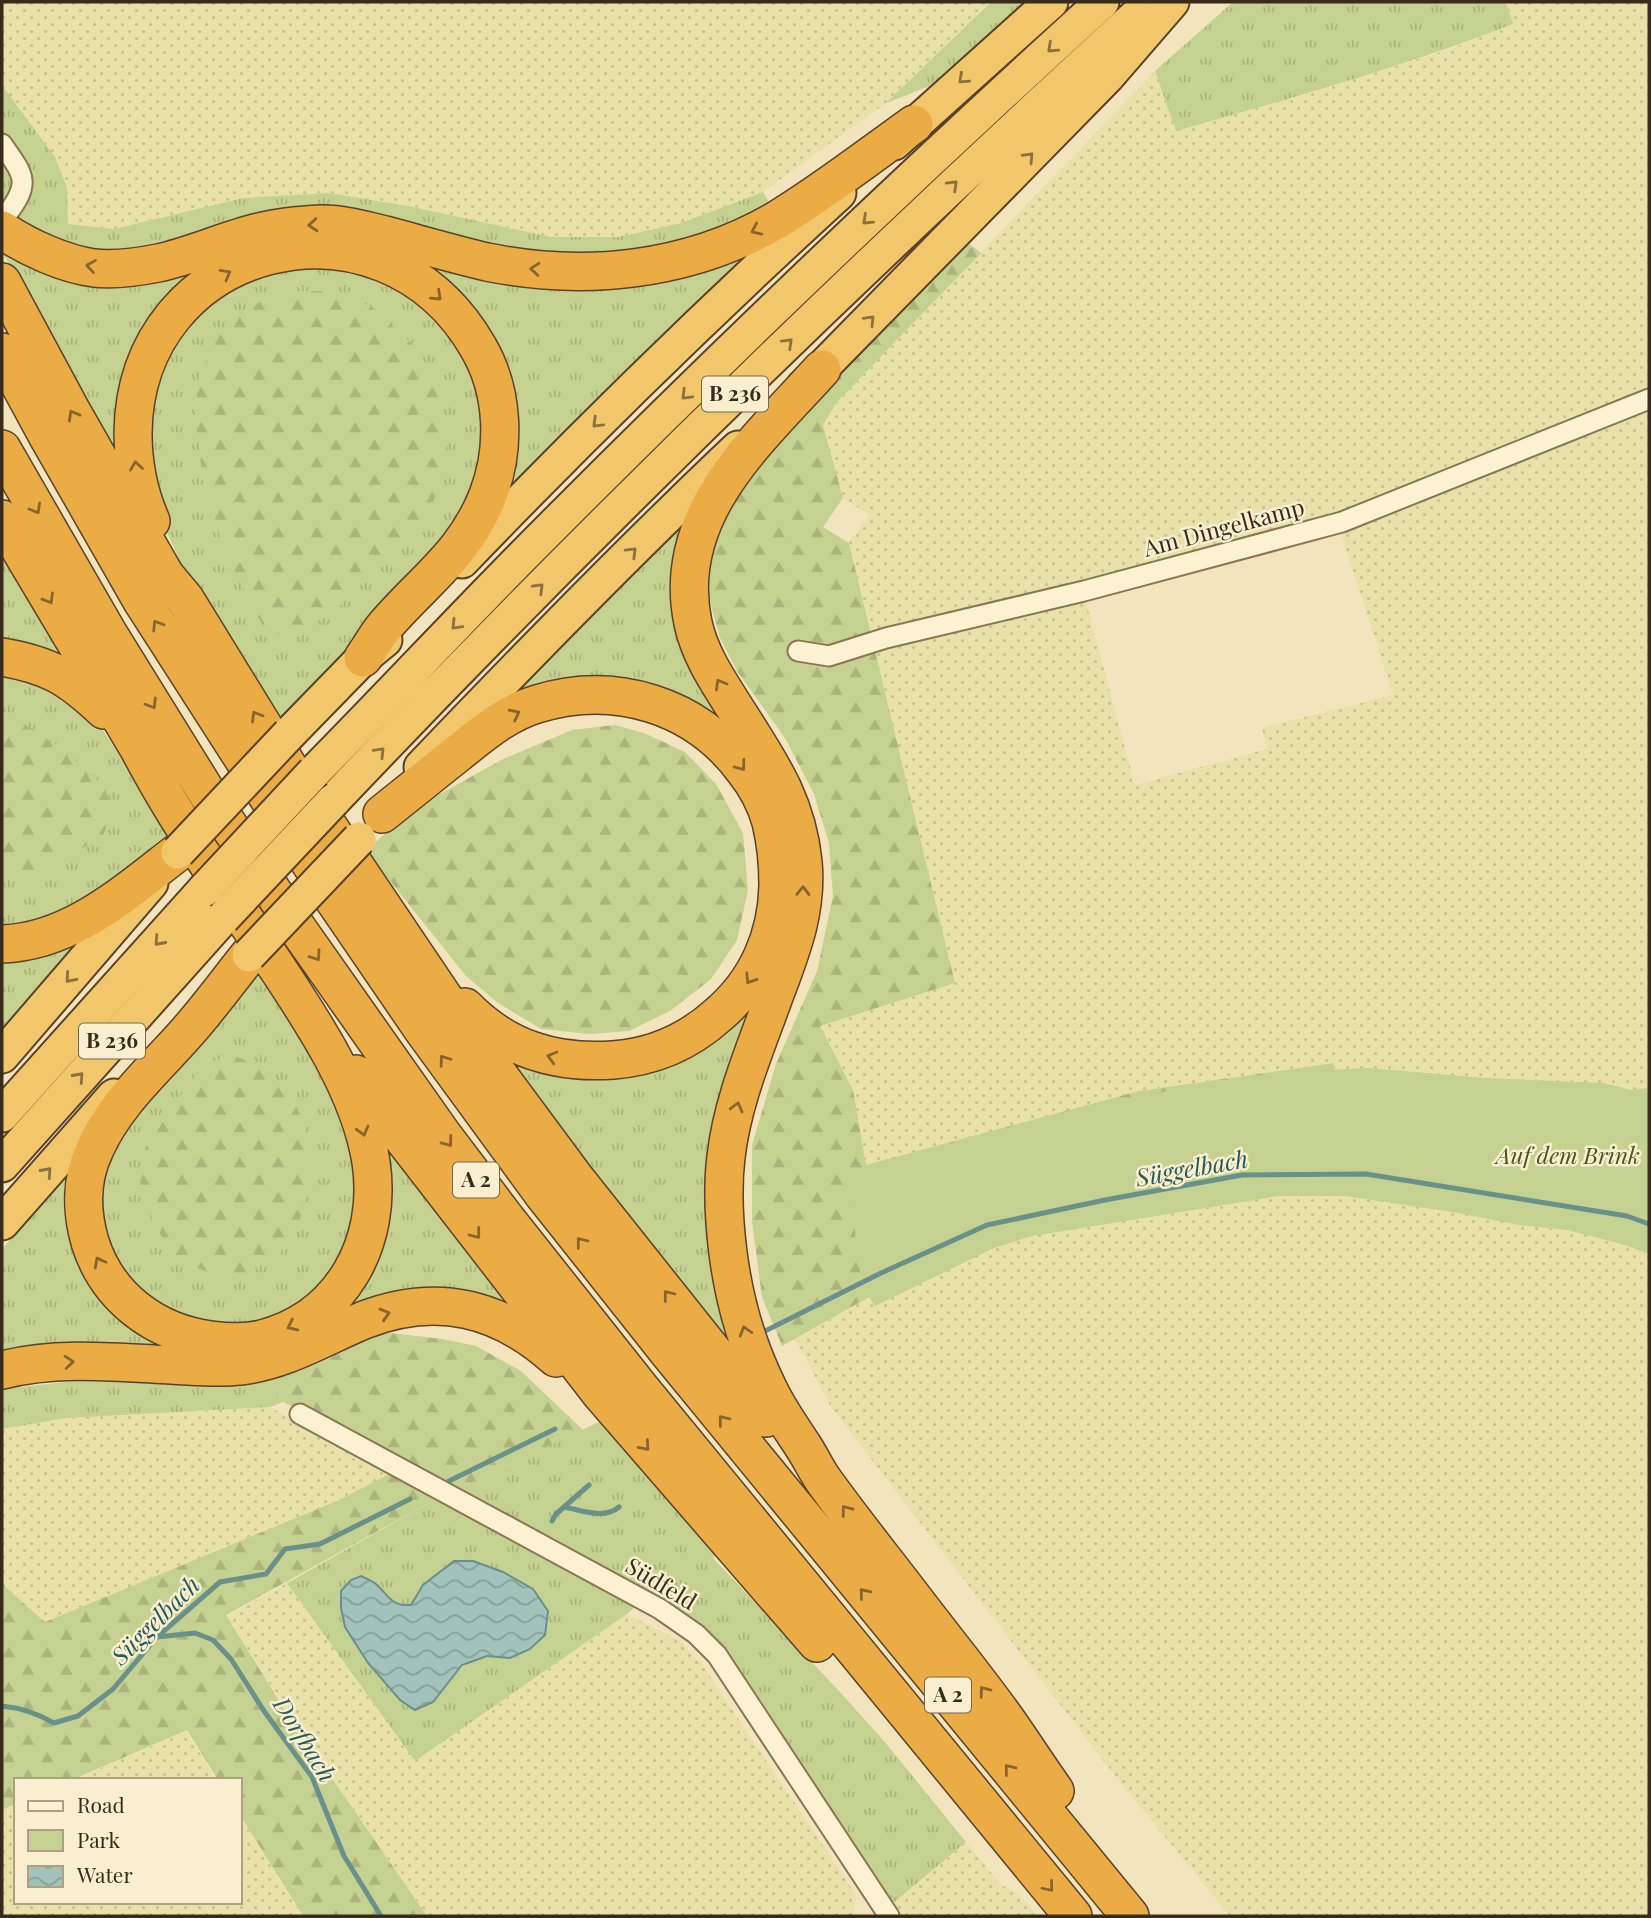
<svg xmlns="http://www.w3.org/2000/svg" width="1651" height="1918" font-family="'Playfair Display',serif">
<defs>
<pattern id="farmland-dots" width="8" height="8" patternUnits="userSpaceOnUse" patternTransform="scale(1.75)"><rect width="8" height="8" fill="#e8e2aa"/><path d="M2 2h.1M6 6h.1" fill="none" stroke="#c8c292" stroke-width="1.8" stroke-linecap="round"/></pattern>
<pattern id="grass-tufts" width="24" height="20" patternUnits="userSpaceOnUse" patternTransform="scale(1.75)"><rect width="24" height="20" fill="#c5d190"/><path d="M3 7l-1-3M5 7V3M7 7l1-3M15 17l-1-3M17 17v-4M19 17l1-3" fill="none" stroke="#aab47c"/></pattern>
<pattern id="forest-firs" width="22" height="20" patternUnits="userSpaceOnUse" patternTransform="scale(1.75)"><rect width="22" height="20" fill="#c5d190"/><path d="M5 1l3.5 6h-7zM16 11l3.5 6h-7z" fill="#aab47c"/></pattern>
<pattern id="water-waves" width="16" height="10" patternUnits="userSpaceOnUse" patternTransform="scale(1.75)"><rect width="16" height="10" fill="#a1c3bb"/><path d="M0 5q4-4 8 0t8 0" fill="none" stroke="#849f97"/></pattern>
</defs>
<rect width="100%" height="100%" fill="#f2e5bd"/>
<path fill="url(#farmland-dots)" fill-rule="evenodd" d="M2,2H991L886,103L763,192L681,223L618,237H551L408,206L329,193L243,198L114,229L68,224L67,188L55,157L2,85Z
M1506,2H1649V1210L1328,1162L1333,1063L1139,1091L866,1166L853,1090L819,1026L955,983L849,543L869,515L843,498L823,425L837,402L1155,71L1176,130L1307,94L1453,48L1512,24ZM1341,534L1393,695L1262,728L1267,749L1135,785L1085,599Z
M1243,1176L1559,1214L1649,1251V1916H1230L1119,1781L831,1407L795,1339L887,1287L992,1234Z
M270,1407L393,1472L339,1500L45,1622L2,1584V1429L67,1418Z
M287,1583L415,1761L627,1614L680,1641L701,1663L856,1895L854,1916H427L283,1706L227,1616Z
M186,1731L217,1780H74Z
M16,1805V1902H240V1816L302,1916H2V1811Z
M966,1842L1001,1885L1017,1892L1038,1916H900L892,1904Z"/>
<path fill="url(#grass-tufts)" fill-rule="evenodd" d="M991,2H1030L935,84L886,103Z
M1233,2H1506L1513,24C1403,67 1289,99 1176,131L1155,71Z
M2,85L55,157L67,188L68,224L114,229L243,198L329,193L408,206L551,237H618L681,223L763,192L773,209L731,229L621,255L541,256L251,217L171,240L116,250L80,251L15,221L29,201L33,188L24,169L2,132Z
M2,159C17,182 16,183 2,206Z
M776,230L502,500L499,498C506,474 513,450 511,425C504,358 470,299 411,264C403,259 392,256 382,253C372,249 362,244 352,242C258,227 164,278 133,370C130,378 126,386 125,395C120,421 122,447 124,474L2,251V242C84,292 137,278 225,253C248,246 273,235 297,234C349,232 397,251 447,262C517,279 580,285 652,272C664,270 676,269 688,266C719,257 747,243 776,230Z
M286,265L362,269L432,310L473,368L484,407L479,480L431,566L276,727L190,584L164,526L146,430L167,353L193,315L220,292Z
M688,515L717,702L795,876L727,1092L750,1373L495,1048L698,1042L789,876L707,719L501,704Z
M2,544L70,664L2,646Z
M2,670L71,695L102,729L171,831L123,875L69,910L2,931Z
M93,931L2,1032V955Z
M256,966L303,1037L335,1108L352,1156L357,1191L354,1228L339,1267L315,1296L284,1314L238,1327L197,1323L163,1311L133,1285L112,1256L101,1222V1179L111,1143Z
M370,1119L522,1319C450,1288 402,1294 332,1326C305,1339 277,1353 247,1356C203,1361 158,1353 114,1352C77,1352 38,1354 2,1361V1249L74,1165L76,1167C68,1222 78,1262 115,1305C121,1311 126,1319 133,1325C145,1334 162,1341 176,1346C231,1364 292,1352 334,1312C354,1293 373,1267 380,1241C389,1202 378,1157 370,1119Z
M268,1377L283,1402L270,1407L67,1418L2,1429V1389L76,1381L174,1383Z
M601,1421L718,1553L713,1558L839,1691L884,1741L966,1842L892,1904L720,1649L647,1596L627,1614L415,1761L287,1583L438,1498ZM453,1561C486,1561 505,1573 533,1589L510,1658C480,1655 469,1657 449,1681L375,1583C387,1596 393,1606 411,1605L423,1585Z"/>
<path fill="url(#forest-firs)" d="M966,241L981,253L837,402L823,425L843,498L823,527L849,543L955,983L820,1026L853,1090L866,1165L1139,1091L1334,1063L1328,1162L992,1234L887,1287L782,1346L762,1297L752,1221V1145L776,1064L817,971L833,896L829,843L814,794L785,738L737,671L720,638L708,595L706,546L747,466Z
M287,291H326L371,306L410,342L435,386L449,441L441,487L412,536L333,612L300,632L267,634L228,558L205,496L195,415L199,373L220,334L246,308Z
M2,717L21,722L67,752L105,788L112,811L102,838L39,870L2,879Z
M615,725L644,733L685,752L716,784L743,833L748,890L737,940L711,979L670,1011L629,1031L589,1034L541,1029L498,1003L466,976L366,851L411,810L503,759L572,730Z
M229,1054L263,1066L293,1099L304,1124L309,1167L300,1221L277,1258L242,1274H214L180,1262L154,1225L140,1182L145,1149L176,1101L204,1066Z
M382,1332L442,1339L476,1346L521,1371L583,1430L449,1493L321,1420L283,1402L268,1377Z
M393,1472L438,1498L226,1615L283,1707L427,1916H303L240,1815V1780H218L187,1730L72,1780H16V1804L2,1810V1584L45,1622L339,1500Z"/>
<path fill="#c5d190" d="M1368,1068L1485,1078L1603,1083L1631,1090L1649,1088V1254L1625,1245L1568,1230L1518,1225L1459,1213L1345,1196H1279L1032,1236L994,1248L875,1306L865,1291L860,1271L847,1172L1071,1110L1172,1090L1280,1072Z"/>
<path fill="url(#water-waves)" stroke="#68918a" stroke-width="2" d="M454,1561H473L503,1572L533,1589L548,1611L545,1635L530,1649L510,1658L487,1656L462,1665L433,1702L415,1710L400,1700L368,1663L345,1627L341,1608V1591L351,1580L361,1576C367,1579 373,1581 377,1585C390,1597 391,1606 411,1605L423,1585Z"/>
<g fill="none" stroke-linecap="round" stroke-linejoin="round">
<path stroke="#68918a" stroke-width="5" d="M763,1332L881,1273L987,1225L1105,1200L1242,1175L1366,1174L1627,1216L1649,1224
M449,1481L555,1429
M564,1507C581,1510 604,1520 619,1507
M552,1521L556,1514L589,1485
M157,1637L195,1633L213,1640L231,1659L264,1711L312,1777L344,1856L381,1916
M2,1706C21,1708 37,1713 54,1723L78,1716L113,1689L157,1637L220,1582L266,1574L285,1549L320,1544L410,1499"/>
<defs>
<path id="minor" d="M2,144C23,174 32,182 7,214
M798,651L829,656L886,638L1084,591L1342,522L1649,399
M300,1414L660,1609L696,1634L717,1655L889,1916"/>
<path id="trunk" d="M894,143L1051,2
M803,387L1108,76L1172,2
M462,561C583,435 709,312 839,193
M289,734L363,658L385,640
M421,767C525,658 629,551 738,448
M314,772C384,701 452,628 522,557C710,367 904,182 1102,2
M333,801C591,529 860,268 1137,15
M2,1056L151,883
M2,1115L204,890
M2,1165L223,918
M2,1223L114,1096"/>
<path id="motorway" d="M2,230C27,247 64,264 94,268C114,270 138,267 158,263C192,256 225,240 259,232C279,227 301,225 322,224C343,224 365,230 385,235C419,244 453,254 487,262C585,282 688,271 775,221C823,192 868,157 914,124
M2,282L72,412L165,575L185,599L289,768L469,1035L575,1178L766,1418
M2,352L47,435L142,601L332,897L423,1030L543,1194L669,1353L1130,1916
M822,369C757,441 670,515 693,623C700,657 722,687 740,716C771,765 797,802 803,862C808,913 789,956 772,1002C754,1052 732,1103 726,1157C722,1189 724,1221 728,1253C734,1299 746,1343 766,1384C776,1407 790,1426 803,1446C811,1458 816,1470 824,1481C854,1523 886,1562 917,1603C946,1641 977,1679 1005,1718C1022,1742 1038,1767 1055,1791
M2,449L108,633L209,796L297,928L442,1134L507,1220L641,1389L1073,1916
M2,519L139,749C174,816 218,879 260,942C303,1007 359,1085 371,1162C383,1242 342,1318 262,1339C245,1343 227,1342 211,1340C155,1333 107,1297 90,1242C81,1211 81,1178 95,1149C115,1103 157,1067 189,1030C210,1006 229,980 249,955
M151,521C139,494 133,462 133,433C135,241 382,180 478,347C504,391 506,448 488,495C465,555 423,581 384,627C376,637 370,648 363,658
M2,657C49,665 69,677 104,710
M382,814C407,794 432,774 457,754C481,735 506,713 537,704C615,680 696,705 744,770C756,785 766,804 771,822C776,843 778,863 778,885C777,936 757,982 718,1015C688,1042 654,1057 613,1060C555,1064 506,1049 465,1007
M2,944C71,942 126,892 178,852
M356,1074L398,1132L601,1394L817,1643
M2,1370C57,1356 115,1362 171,1365C194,1366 218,1369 240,1366C285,1361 323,1337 364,1320C437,1292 499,1307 556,1358"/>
</defs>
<use href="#minor" stroke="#8c7555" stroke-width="23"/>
<use href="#trunk" stroke="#59422a" stroke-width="37"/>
<use href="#motorway" stroke="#59422a" stroke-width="40"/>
<use href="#minor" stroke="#fcf2d1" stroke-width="19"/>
<use href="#trunk" stroke="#f2c66b" stroke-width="33"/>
<use href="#motorway" stroke="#ebac45" stroke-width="37"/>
<defs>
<path id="trunk-bridge" d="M178,852L289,734
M204,890L314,772
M223,918L333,801
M249,955L359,839"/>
</defs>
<use href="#trunk-bridge" stroke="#59422a" stroke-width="37" stroke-linecap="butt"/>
<use href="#trunk-bridge" stroke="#f2c66b" stroke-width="33"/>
</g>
<defs><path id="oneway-chevron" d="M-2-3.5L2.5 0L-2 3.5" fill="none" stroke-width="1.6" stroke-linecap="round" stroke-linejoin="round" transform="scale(1.75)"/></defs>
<g stroke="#8c713f">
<use href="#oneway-chevron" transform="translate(1052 48) rotate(137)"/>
<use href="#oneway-chevron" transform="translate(963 79) rotate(138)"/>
<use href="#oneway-chevron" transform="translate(1029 157) rotate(-46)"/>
<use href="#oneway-chevron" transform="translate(953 185) rotate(-44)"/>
<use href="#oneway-chevron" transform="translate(867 220) rotate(137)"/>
<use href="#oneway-chevron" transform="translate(870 320) rotate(-46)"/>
<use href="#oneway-chevron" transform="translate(788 343) rotate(-44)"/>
<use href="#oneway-chevron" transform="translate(686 395) rotate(135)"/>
<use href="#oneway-chevron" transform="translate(597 423) rotate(136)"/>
<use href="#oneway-chevron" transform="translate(632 552) rotate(-45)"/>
<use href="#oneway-chevron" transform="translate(539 588) rotate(-45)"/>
<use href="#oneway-chevron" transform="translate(456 625) rotate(134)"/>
<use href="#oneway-chevron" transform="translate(380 752) rotate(-46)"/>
<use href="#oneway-chevron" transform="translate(159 941) rotate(132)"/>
<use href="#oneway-chevron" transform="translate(70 978) rotate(131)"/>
<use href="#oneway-chevron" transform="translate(79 1077) rotate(-48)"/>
<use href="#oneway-chevron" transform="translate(47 1172) rotate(-48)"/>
</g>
<g stroke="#89652e">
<use href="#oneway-chevron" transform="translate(313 225) rotate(175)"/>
<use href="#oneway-chevron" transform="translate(756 230) rotate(155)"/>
<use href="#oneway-chevron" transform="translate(91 266) rotate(-171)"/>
<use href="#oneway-chevron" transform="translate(535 269) rotate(-175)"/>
<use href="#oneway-chevron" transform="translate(226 274) rotate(-29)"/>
<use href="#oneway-chevron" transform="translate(437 296) rotate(43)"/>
<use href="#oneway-chevron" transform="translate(73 415) rotate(-119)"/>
<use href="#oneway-chevron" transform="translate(136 466) rotate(-98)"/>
<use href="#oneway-chevron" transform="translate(36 509) rotate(60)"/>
<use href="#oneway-chevron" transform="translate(49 599) rotate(59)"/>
<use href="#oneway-chevron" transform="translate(157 625) rotate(-122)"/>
<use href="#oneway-chevron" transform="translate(720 684) rotate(-120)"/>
<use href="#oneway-chevron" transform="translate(152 704) rotate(58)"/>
<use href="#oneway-chevron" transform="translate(515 714) rotate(-27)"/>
<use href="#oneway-chevron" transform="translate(256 716) rotate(-121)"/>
<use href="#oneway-chevron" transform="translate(741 766) rotate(53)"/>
<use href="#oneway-chevron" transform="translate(803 891) rotate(-89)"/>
<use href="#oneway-chevron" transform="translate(316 956) rotate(55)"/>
<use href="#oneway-chevron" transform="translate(750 979) rotate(123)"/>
<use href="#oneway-chevron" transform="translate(552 1057) rotate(-165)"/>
<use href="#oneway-chevron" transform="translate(444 1060) rotate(-126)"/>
<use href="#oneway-chevron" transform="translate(737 1107) rotate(-76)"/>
<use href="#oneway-chevron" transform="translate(363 1131) rotate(75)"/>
<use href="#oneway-chevron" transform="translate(448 1142) rotate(53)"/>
<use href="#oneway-chevron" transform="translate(476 1234) rotate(52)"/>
<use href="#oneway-chevron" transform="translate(581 1242) rotate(-128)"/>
<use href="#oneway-chevron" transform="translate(99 1262) rotate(-118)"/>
<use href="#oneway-chevron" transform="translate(668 1295) rotate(-128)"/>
<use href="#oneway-chevron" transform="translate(385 1314) rotate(-17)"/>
<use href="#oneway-chevron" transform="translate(292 1326) rotate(154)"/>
<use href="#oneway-chevron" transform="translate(745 1331) rotate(-107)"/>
<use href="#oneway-chevron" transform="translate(69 1362) rotate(-5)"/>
<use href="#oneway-chevron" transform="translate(723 1420) rotate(-129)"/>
<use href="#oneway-chevron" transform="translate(645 1446) rotate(49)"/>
<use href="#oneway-chevron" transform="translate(846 1510) rotate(-127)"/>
<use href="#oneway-chevron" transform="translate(864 1593) rotate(-129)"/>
<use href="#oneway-chevron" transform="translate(984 1691) rotate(-127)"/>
<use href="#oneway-chevron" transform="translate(1009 1769) rotate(-129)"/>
<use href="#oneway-chevron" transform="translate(1049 1887) rotate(50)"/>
</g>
<g text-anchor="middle" stroke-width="5" stroke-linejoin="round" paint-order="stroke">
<g fill="#f9efce" stroke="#736651" stroke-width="2">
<rect x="702" y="376.5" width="66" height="35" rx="5"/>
<rect x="79" y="1023.5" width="66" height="35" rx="5"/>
<rect x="453" y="1162.5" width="46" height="35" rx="5"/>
<rect x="925" y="1677.5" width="46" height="35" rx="5"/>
</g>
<g font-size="21" font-weight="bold" fill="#392b1b">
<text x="735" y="401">B 236</text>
<text x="112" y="1048">B 236</text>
<text x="476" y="1187">A 2</text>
<text x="948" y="1702">A 2</text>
</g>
<g font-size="23" fill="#392b1b" stroke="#f9efce">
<text transform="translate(1224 528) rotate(-15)" y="8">Am Dingelkamp</text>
<text transform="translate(661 1584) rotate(31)" y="8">Südfeld</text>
</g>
<g font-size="23" font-style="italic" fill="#46581f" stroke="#f9efce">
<text x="1568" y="1164">Auf dem Brink</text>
</g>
<g font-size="24" font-style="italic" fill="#285b5b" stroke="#f9efce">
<text transform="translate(1192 1169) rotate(-10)" y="8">Süggelbach</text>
<text transform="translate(156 1621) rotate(-45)" y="8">Süggelbach</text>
<text transform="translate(304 1740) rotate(58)" y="8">Dorfbach</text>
</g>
</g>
<rect width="1651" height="1918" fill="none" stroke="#392b1b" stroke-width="7"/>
<rect x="14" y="1778" width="228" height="126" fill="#f9efce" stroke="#aca186" stroke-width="2"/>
<rect x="28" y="1801" width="35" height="10" fill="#fcf2d1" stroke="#aca186" stroke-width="2"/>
<text x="77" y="1813" font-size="21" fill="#392b1b">Road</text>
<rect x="28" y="1830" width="35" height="21" fill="#c5d190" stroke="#aca186" stroke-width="2"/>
<text x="77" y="1848" font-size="21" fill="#392b1b">Park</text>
<rect x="28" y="1866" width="35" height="21" fill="url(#water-waves)" stroke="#aca186" stroke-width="2"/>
<text x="77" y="1883" font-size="21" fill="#392b1b">Water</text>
</svg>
